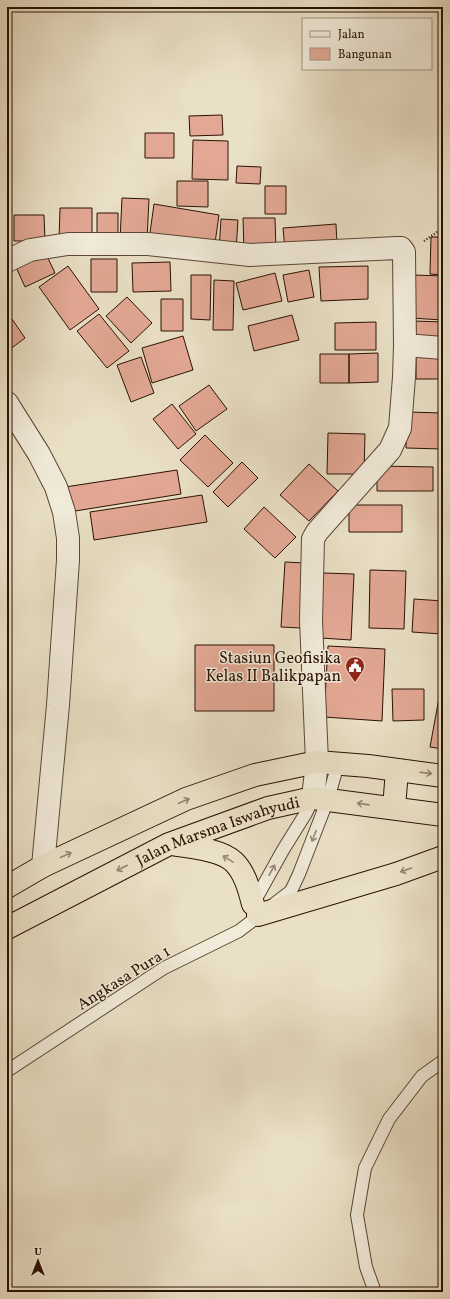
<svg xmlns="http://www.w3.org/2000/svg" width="450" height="1299" font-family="Vollkorn,serif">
<rect width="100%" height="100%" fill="#eae0c6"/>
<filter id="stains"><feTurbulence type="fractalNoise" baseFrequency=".005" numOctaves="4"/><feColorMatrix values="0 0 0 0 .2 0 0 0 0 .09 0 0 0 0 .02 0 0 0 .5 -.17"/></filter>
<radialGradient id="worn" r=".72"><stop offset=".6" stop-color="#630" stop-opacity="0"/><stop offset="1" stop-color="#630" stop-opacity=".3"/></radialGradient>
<path fill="#e3a895" stroke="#2a1203" d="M222,115L223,135L190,136L189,116Z
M145,133H174V158H145Z
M193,140L228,141V180L192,179Z
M237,166L261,167L260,184L236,183Z
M177,181H208V207L177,206Z
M265,186H286V214H265Z
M122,198L149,199L147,240H120Z
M154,204L219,215L214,250L149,240Z
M60,208H92V241H59Z
M97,213H118V238L97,237Z
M14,215H44L45,241H14Z
M243,218H275L276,250L244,251Z
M221,219L238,220L236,251L219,250Z
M336,224L337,245L285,250L283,228Z
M431,237H443V275L430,274Z
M46,254L55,273L25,287L16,267Z
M91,259H117V292H91Z
M170,262L171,291L133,292L132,263Z
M68,266L99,309L70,330L39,287Z
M368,266V299L321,301L319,267Z
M309,270L314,297L288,302L283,275Z
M275,273L282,301L243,310L236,283Z
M191,275H211L210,320L191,319Z
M414,275L443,276L442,320L411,318Z
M214,280L234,281L233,330H213Z
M127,297L152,323L131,343L106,316Z
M161,299H183V331H161Z
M99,314L129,351L107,368L77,331Z
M292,315L299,340L254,351L248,326Z
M12,319L25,338L9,350L7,347V323Z
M414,321L443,322V346L414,345Z
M376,322V350H335V323Z
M183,336L193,370L152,383L142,348Z
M378,353V382L349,383V354Z
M320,354H349V383H320Z
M443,356V379H416V357Z
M141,357L154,393L131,402L117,365Z
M209,385L227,409L196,431L179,406Z
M172,404L196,434L178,449L153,419Z
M407,412L443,413V449L406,448Z
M328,433L365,434L364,474H327Z
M205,435L233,463L208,487L180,460Z
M242,462L258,478L228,507L213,492Z
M309,464L338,491L309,521L280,495Z
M377,466L433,467V491H377Z
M177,470L181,494L69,512L65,487Z
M202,495L207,522L94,540L90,512Z
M349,505H402V532H349Z
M264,507L296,537L275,558L244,529Z
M285,562L305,563L301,628L281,627Z
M370,570L406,571L404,629L369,628Z
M323,573L354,574L351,640L321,638Z
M414,599L443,601L442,634L412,632Z
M195,645H274V711H195Z
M328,646L385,649L382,721L324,717Z
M441,687L443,688V749L430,747Z
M392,689H424V720L393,721Z"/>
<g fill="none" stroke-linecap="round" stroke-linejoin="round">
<defs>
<path id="lane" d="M253,904L283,850L306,813L313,798
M7,1071L164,968L239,931L291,891L299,874L328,799L338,764
M375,1292L366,1267L357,1215L365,1168L389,1119L422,1076L443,1061"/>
<path id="street" d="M7,261L30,250L68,244H148L250,255L397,248H401L404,252L405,345L404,377L400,428L390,450L317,532L313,539L311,620L317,762L313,798
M405,345L443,348
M7,403L39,454L56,487L64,512L68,538V560L58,705L43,866"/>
<g id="highway">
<path d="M394,808L397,770"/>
<path d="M171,844C188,847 221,849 234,862C245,873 249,889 253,904"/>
<path d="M7,887L43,866L186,799L255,775L317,762L368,766L443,776"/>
<path d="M258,915L396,874L443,857"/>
<path id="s1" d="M7,928L169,844L268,808L313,798L443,815"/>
</g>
</defs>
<use href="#lane" stroke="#5a4634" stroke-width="14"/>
<use href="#street" stroke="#5a4634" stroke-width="24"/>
<use href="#highway" stroke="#2a1203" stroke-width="24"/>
<path stroke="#2a1203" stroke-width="2.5" stroke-dasharray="1 2" stroke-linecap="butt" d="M424,241L443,228"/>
<use href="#lane" stroke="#f1ebda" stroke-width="12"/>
<use href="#street" stroke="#f1ebda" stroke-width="22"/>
<use href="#highway" stroke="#eae0c6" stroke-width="22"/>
</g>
<defs><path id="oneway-shaft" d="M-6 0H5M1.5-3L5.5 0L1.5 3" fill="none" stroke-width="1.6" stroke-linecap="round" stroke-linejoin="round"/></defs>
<g stroke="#94836e">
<use href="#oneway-shaft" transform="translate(426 773) rotate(7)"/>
<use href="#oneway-shaft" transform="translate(184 801) rotate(-23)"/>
<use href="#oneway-shaft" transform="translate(363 804) rotate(-172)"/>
<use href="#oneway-shaft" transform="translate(66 855) rotate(-25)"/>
<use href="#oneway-shaft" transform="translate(228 859) rotate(-149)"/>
<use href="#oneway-shaft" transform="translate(122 868) rotate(153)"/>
<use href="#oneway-shaft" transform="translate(406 870) rotate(161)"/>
</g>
<g stroke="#978979">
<use href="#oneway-shaft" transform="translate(314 836) rotate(111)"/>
<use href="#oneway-shaft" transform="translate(272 870) rotate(-61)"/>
</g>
<defs>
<symbol id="civic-pin" viewBox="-11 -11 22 30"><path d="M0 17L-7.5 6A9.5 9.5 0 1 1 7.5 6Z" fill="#8f2418" stroke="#f1ebda"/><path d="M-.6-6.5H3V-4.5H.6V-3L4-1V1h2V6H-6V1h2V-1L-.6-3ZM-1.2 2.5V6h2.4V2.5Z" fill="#fff"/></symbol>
</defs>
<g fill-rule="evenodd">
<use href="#civic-pin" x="344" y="655" width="22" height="30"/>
</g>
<g text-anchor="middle" stroke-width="3" stroke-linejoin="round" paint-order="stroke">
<g font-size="16" fill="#2a1203" stroke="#f1ebda" text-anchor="end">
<text x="341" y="663">Stasiun Geofisika<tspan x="341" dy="18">Kelas II Balikpapan</tspan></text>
</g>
<g font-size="16" fill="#2a1203" stroke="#f1ebda">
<text dy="6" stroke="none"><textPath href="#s1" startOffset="233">Jalan Marsma Iswahyudi</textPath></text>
<text transform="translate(123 977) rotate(-32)" y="6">Angkasa Pura 1</text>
</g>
</g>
<rect width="450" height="1299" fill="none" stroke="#eae0c6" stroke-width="24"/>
<rect x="8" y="8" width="434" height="1283" fill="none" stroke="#2a1203" stroke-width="2"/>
<rect x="12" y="12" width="426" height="1275" fill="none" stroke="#2a1203"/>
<rect x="302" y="18" width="130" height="52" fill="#f1ebda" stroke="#a19484"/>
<rect x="310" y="31" width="20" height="6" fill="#f1ebda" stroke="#a19484"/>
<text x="338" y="38" font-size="12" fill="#2a1203">Jalan</text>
<rect x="310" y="48" width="20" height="12" fill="#e3a895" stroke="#a19484"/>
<text x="338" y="58" font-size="12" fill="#2a1203">Bangunan</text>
<g transform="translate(38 1261)" stroke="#f1ebda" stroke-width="3" paint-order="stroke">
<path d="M0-3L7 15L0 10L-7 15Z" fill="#2a1203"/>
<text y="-6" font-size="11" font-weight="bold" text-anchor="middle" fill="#2a1203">U</text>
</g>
<rect width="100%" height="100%" filter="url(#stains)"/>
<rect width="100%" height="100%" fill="url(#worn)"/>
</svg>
